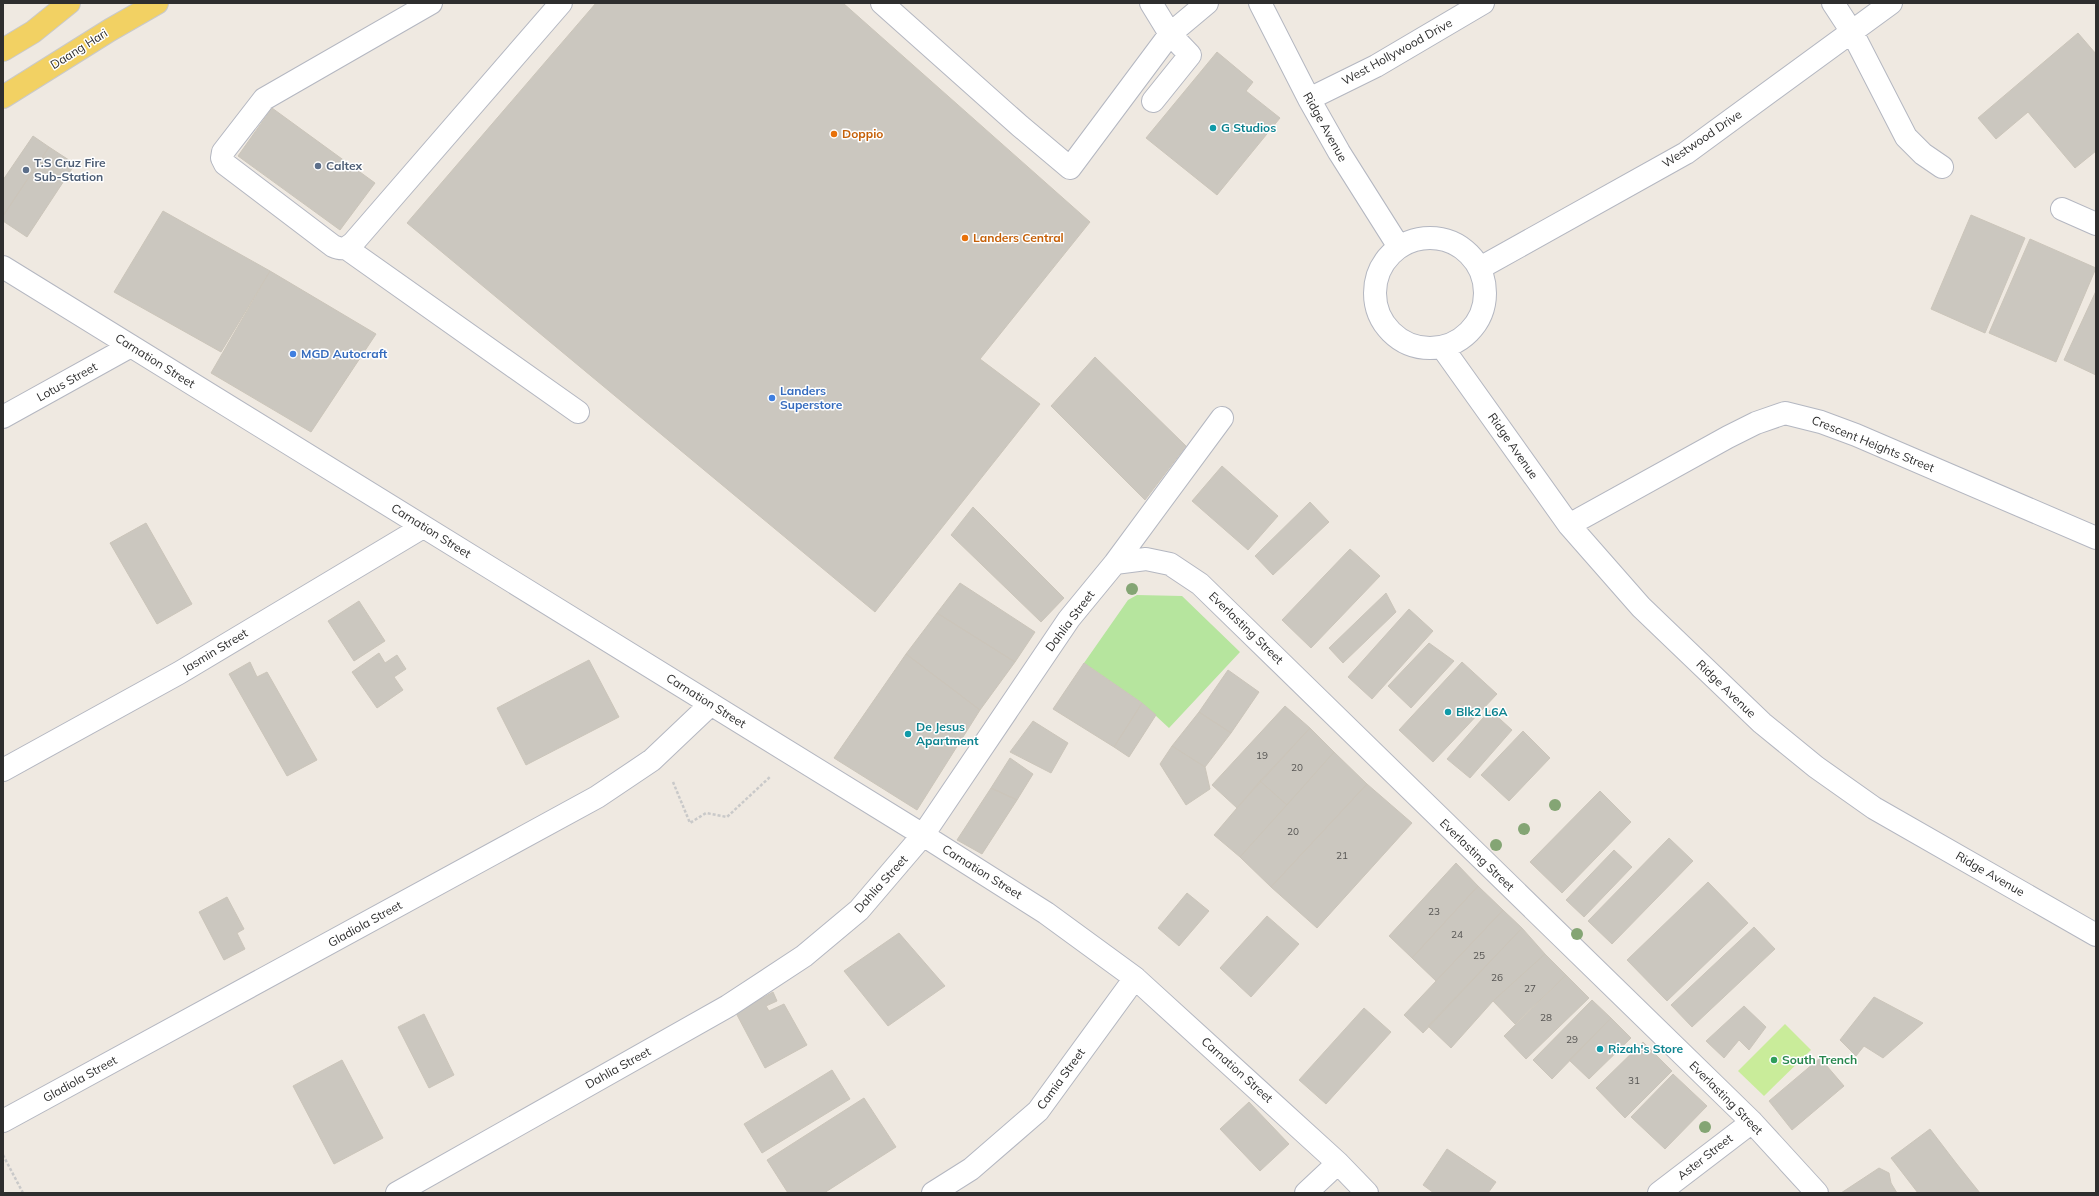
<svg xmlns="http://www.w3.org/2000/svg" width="2099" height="1196" font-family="Mulish,sans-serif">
<rect width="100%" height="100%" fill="#efe9e1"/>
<path fill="#b6e59e" d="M1137,595L1182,596L1240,652L1169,728L1142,703L1084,663L1128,600Z"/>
<path fill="#c9ec9a" d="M1785,1024L1811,1050L1764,1096L1738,1071Z"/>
<path fill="#cbc7bf" stroke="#cbc5ba" d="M596,3H843L1090,222L980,359L1040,404L875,612L407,223Z
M2078,33L2096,54V151L2075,168L2028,112L1996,139L1978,118Z
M1217,52L1253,82L1246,91L1280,118L1217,195L1146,138Z
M272,108L375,183L340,230L238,156Z
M33,136L49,147L3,216V180Z
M49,147L75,164L27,237L3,221V216Z
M163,211L270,271L221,352L114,292Z
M1971,215L2025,238L1985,333L1931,309Z
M2030,239L2096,268L2056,362L1989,333Z
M270,271L376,334L311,432L211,373Z
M2096,291V375L2064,360Z
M1095,357L1186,446L1145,500L1051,406Z
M1222,466L1278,516L1248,550L1192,501Z
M1310,502L1329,522L1273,575L1255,556Z
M973,507L1064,598L1041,622L951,535Z
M146,523L192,604L157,624L110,543Z
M1350,549L1380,576L1311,648L1282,620Z
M960,583L1035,632L1015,662L937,613Z
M1386,593L1396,612L1343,663L1329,648Z
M359,601L385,641L354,661L328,621Z
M1409,609L1433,631L1372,699L1348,677Z
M937,613L1015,662L980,710L906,654Z
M1429,643L1454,661L1411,708L1388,686Z
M379,653L385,663L397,655L406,669L394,677L403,690L377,708L352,672Z
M906,654L980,710L917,810L834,758Z
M589,660L619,717L526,765L497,708Z
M250,662L257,677L267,672L317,760L287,776L229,674Z
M1462,662L1497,694L1433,762L1399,730Z
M1084,663L1142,703L1114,747L1053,709Z
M1228,670L1259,692L1231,733L1199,712Z
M1142,703L1156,715L1129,757L1114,747Z
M1285,706L1310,728L1237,808L1212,785Z
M1490,710L1512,730L1470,778L1447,759Z
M1199,712L1231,733L1205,767L1172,746Z
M1033,721L1068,743L1051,773L1010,752Z
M1310,728L1334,752L1287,805L1260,781Z
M1523,731L1550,758L1509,801L1481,775Z
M1172,746L1205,767L1210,789L1186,805L1160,764Z
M1334,752L1367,784L1271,887L1240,857Z
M1010,758L1033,774L1017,800L991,788Z
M1260,781L1287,805L1240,857L1214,835Z
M1367,784L1412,823L1317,928L1271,887Z
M991,788L1017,800L982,854L957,840Z
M1600,791L1631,822L1562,893L1530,862Z
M1669,838L1693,861L1612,944L1588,921Z
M1614,850L1632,867L1584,917L1566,900Z
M1456,863L1478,886L1412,958L1389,936Z
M1708,882L1748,923L1667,1001L1627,960Z
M1478,886L1503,910L1436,981L1412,958Z
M1187,893L1209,911L1179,946L1158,928Z
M227,897L244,929L237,933L245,949L224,960L199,912Z
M1503,910L1522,928L1423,1033L1404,1015Z
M1267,916L1299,944L1251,997L1220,968Z
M1754,927L1775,949L1692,1027L1671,1005Z
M1522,928L1545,954L1493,1001L1451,1048L1428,1026Z
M899,933L945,986L888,1026L844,971Z
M1545,954L1566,975L1515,1024L1493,1001Z
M1566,975L1589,998L1526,1059L1504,1036Z
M773,992L777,1001L766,1006L769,1011L784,1004L807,1045L765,1068L736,1013Z
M1874,997L1923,1023L1883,1058L1864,1046L1856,1056L1840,1040Z
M1592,1000L1611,1018L1552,1079L1533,1060Z
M1744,1006L1766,1027L1749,1050L1739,1040L1724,1058L1706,1041Z
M1364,1008L1391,1032L1326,1104L1299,1080Z
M424,1014L454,1075L429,1088L398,1027Z
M1611,1018L1631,1038L1589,1079L1569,1060Z
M1643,1042L1672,1071L1625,1118L1596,1088Z
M1820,1058L1844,1086L1792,1130L1769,1101Z
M342,1060L383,1138L334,1164L293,1086Z
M832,1070L850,1099L762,1153L744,1124Z
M1673,1074L1707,1106L1665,1149L1631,1117Z
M864,1098L896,1147L824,1193H788L767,1160Z
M1249,1102L1289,1144L1260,1171L1220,1129Z
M1930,1129L1956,1163L1980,1193H1918L1891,1158Z
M1447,1149L1496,1182L1488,1193H1434L1423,1185Z
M1879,1168L1889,1173L1891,1183L1897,1193H1841Z"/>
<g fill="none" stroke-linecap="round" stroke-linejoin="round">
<defs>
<path id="minor" d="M431,3L264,99L223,152L222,158L225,164L333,246C342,250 345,249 353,243L561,3
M882,3L1020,126L1070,168L1170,34L1207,3
M1151,3L1170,34L1190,55L1153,101
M1260,3L1309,99L1339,152L1399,247
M1833,3L1852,32L1906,137L1923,154L1942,167
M1309,99L1376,66L1483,3
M2062,209L2096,224
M1375 293a55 55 0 1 1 110 0a55 55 0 1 1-110 0Z
M346,248L578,412
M3,267L923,835L1046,913L1135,978L1338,1163L1367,1193
M1480,268L1686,153L1891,3
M1442,347L1569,525L1641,607L1762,723L1816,767L1874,808L2096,935
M3,417L131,346
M1569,525L1728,437L1756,423L1785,413L1821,422L1856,435L2096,538
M1115,563L1146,559L1170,564L1200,584L1752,1122L1817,1193
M3,770L179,673L423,527
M3,1121L597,797L652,760L711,704
M397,1193L728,1006L804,956L859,910L923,835L1069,619L1115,563L1222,418
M933,1193L971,1169L1038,1111L1135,978
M1306,1193L1338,1163
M1659,1193L1752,1122"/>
<path id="major" d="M3,50L33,32L69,3
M3,97L110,30L157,3"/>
</defs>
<use href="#minor" stroke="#b4b7c1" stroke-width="24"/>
<use href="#major" stroke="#c9c9c9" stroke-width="24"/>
<path stroke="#c9c9c9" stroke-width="2.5" stroke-dasharray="3 2" stroke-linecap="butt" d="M673,782L690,823L706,813L727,817L771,776
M3,1155L23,1193"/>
<use href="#minor" stroke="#fff" stroke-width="22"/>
<use href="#major" stroke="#f2d163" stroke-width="22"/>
</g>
<g fill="#84a574">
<circle cx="1132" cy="589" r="6"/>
<circle cx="1555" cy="805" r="6"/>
<circle cx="1524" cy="829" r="6"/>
<circle cx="1496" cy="845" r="6"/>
<circle cx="1577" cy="934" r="6"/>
<circle cx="1705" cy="1127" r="6"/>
</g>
<g fill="#0f9aa8" stroke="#fff" stroke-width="1.5">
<circle cx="1213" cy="128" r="4"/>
<circle cx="1448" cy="712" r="4"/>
<circle cx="908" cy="734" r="4"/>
<circle cx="1600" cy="1049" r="4"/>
</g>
<g fill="#e8710a" stroke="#fff" stroke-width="1.5">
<circle cx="834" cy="134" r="4"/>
<circle cx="965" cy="238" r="4"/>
</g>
<g fill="#5c6f8a" stroke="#fff" stroke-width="1.5">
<circle cx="318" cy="166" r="4"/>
<circle cx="26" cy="170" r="4"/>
</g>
<g fill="#3f7fe0" stroke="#fff" stroke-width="1.5">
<circle cx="293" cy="354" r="4"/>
<circle cx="772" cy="398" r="4"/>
</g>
<circle fill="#2e9e5b" stroke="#fff" stroke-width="1.5" cx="1774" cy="1060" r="4"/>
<g text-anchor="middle" stroke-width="3" stroke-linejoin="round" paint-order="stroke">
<g font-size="10" fill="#555452">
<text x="1262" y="759">19</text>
<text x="1297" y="771">20</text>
<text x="1293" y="835">20</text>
<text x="1342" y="859">21</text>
<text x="1434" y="915">23</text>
<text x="1457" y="938">24</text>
<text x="1479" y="959">25</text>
<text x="1497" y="981">26</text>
<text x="1530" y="992">27</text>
<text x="1546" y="1021">28</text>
<text x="1572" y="1043">29</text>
<text x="1634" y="1084">31</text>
</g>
<g font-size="12" fill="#2e2e2e" stroke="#fff">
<text transform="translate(79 49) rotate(-32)" y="4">Daang Hari</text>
<text transform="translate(1397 52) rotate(-29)" y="4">West Hollywood Drive</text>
<text transform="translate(1325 127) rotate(61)" y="4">Ridge Avenue</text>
<text transform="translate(1702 139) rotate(-34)" y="4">Westwood Drive</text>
<text transform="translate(155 361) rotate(32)" y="4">Carnation Street</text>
<text transform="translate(67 382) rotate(-29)" y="4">Lotus Street</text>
<text transform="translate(1873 444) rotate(22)" y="4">Crescent Heights Street</text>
<text transform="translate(1513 446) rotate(55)" y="4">Ridge Avenue</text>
<text transform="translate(431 531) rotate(32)" y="4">Carnation Street</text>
<text transform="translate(1070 621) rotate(-53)" y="4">Dahlia Street</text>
<text transform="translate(1246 628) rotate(44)" y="4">Everlasting Street</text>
<text transform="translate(215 651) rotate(-31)" y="4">Jasmin Street</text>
<text transform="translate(1726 689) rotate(44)" y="4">Ridge Avenue</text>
<text transform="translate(706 701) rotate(32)" y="4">Carnation Street</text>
<text transform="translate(1477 855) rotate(44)" y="4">Everlasting Street</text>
<text transform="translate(982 872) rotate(32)" y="4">Carnation Street</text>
<text transform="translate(1990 874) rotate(30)" y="4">Ridge Avenue</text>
<text transform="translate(881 884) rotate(-48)" y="4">Dahlia Street</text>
<text transform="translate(365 924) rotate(-29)" y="4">Gladiola Street</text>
<text transform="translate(618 1068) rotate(-29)" y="4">Dahlia Street</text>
<text transform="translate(1237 1070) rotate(42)" y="4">Carnation Street</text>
<text transform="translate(80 1079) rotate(-29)" y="4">Gladiola Street</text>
<text transform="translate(1061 1079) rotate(-54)" y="4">Camia Street</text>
<text transform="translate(1726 1098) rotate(45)" y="4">Everlasting Street</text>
<text transform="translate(1705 1157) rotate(-38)" y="4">Aster Street</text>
</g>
<g font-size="12" font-weight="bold" fill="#0d838f" stroke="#fff" text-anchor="start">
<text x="1221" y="132">G Studios</text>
<text x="1456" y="716">Blk2 L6A</text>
<text x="916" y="731">De Jesus<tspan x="916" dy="14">Apartment</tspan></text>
<text x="1608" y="1053">Rizah's Store</text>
</g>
<g font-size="12" font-weight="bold" fill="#c56008" stroke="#fff" text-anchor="start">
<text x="842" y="138">Doppio</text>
<text x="973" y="242">Landers Central</text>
</g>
<g font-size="12" font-weight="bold" fill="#4e5e75" stroke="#fff" text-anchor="start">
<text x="34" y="167">T.S Cruz Fire<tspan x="34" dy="14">Sub-Station</tspan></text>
<text x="326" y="170">Caltex</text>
</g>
<g font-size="12" font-weight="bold" fill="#366cbe" stroke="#fff" text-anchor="start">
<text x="301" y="358">MGD Autocraft</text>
<text x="780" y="395">Landers<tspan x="780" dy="14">Superstore</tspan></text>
</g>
<g font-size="12" font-weight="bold" fill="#27864d" stroke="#fff" text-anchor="start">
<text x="1782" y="1064">South Trench</text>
</g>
</g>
<rect width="2099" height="1196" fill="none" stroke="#2e2e2e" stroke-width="8"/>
</svg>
